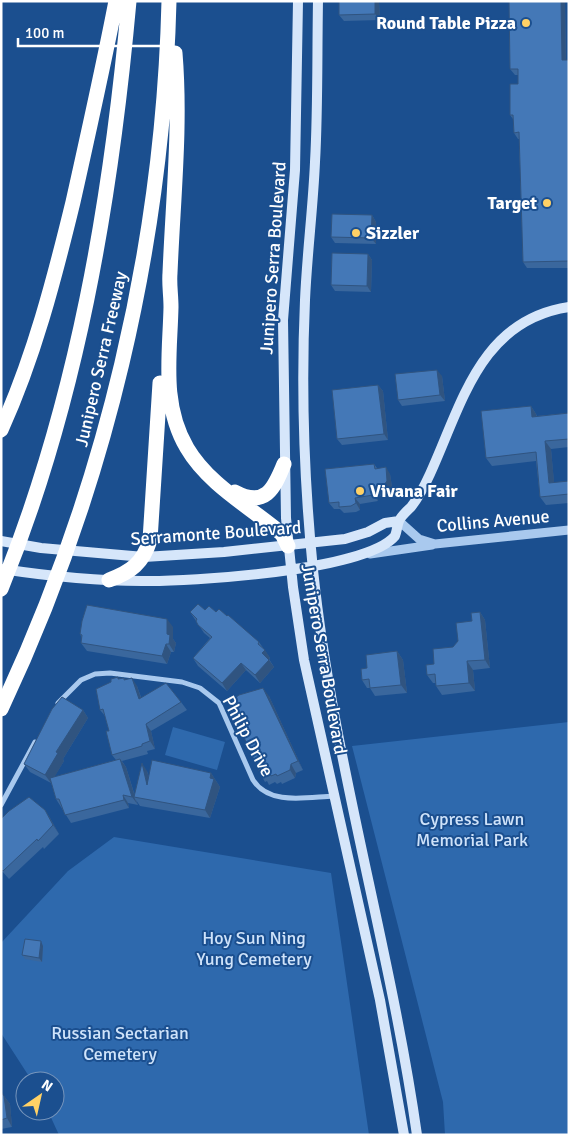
<svg xmlns="http://www.w3.org/2000/svg" width="570" height="1136" font-family="Signika,sans-serif">
<rect width="100%" height="100%" fill="#1b4f8f"/>
<path fill="#2e69ad" d="M569,722V1135H445L443,1102L352,746Z
M173,727L225,742L217,770L165,755Z
M114,837L331,873L369,1135H59L48,1111H55V1081H32L1,1033V943L68,871Z"/>
<g fill="none" stroke-linecap="round" stroke-linejoin="round">
<path stroke="#a9c9ee" stroke-width="5" d="M58,703L81,680L95,674L110,673L182,682L200,688L219,703L253,780C270,806 307,797 334,796
M1,805L35,742"/>
<path stroke="#a9c9ee" stroke-width="9" d="M399,521L419,539L435,544L569,530
M370,554L432,545"/>
<path stroke="#d6e6fa" stroke-width="10" d="M298,1L295,170L283,320L286,518L293,587L304,660L380,1000L404,1135
M318,1C317,55 318,109 315,162C313,208 307,254 305,300C301,390 304,480 313,570C333,761 390,945 417,1135
M1,541L41,548L144,557L224,552L345,539L368,532L385,523L399,521
M2,569C48,576 95,581 142,581C189,582 366,571 395,536C397,531 397,526 399,521C401,516 407,511 411,507C419,497 425,485 430,474C462,404 480,320 569,307"/>
<path stroke="#fff" stroke-width="15" d="M175,53C181,126 173,199 170,273C169,284 171,295 171,307C170,355 161,404 187,448C208,484 250,507 282,534L288,546
M1,430C34,357 54,280 73,202C88,135 103,68 116,1
M235,492C265,508 274,489 284,464
M109,580C131,572 143,563 150,540L160,383
M1,589C77,402 111,201 129,1
M1,709C105,489 163,245 169,1"/>
</g>
<path fill="#3a679d" d="M379,1L380,20L344,21L339,15Z
M509,1H565L566,60H569V268H527L523,262L519,139H518L514,133L513,119L510,115L518,84V75H515L510,69Z
M372,215L376,222V244L335,243L331,237Z
M368,254L372,260L371,292L335,291L331,285Z
M442,376L445,401L402,406L398,400Z
M378,385L383,391L388,440L342,445L337,439Z
M531,406L536,414L537,416L569,413V447L551,449L554,483L569,481V503L546,505L540,497L536,461L492,466L486,458Z
M374,464L377,468L390,474L392,487L386,495L377,497L378,501L360,504V510L356,512L344,513L340,509H334L329,503Z
M205,610L216,612L227,616L259,642L270,658L269,659L274,667L260,683L246,670L227,691L198,666L193,658L210,638L204,633L190,612Z
M480,612L485,620L490,668L473,670L475,691L442,695L436,686V683H433L427,675L434,664L453,647L458,641L472,621Z
M173,627V639L176,643L174,652H171L167,664L87,651L81,643L82,638L80,634Z
M397,651L403,660L407,693L375,696L370,688H367L362,680L367,668Z
M124,678L125,680L137,686L141,697L181,702L187,710L151,731L155,749L147,751L148,754L122,761L126,767L135,796L147,771L149,777L211,773L220,787L210,818L140,806L136,800L138,805L128,803L129,808L71,823L56,799L51,782V783L30,772L24,764L83,710L88,718L63,759L64,761L54,777L116,760L112,755L109,731L105,716L100,710L111,682Z
M269,696L303,770L296,773L295,778L282,784L281,782L277,784L275,782L269,785L267,781L265,782L260,773Z
M45,810L50,818L59,834L44,849L43,847L9,879L1,870V819Z
M43,946L42,962L25,959L22,955Z
M1,1092L10,1104L12,1127L1,1129Z"/>
<path fill="#305480" d="M375,1H379L380,20L375,14Z
M561,1H565L566,66L562,60Z
M372,215L376,222V244L371,238Z
M368,254L372,260L371,292L367,286Z
M437,370L442,376L445,401L440,395Z
M378,385L383,391L388,440L384,434Z
M531,406L536,414L538,425L532,417Z
M545,441L551,449L555,492L549,483Z
M386,467L390,474L392,487L386,495L382,488Z
M373,491L377,497L378,501L373,495Z
M355,498L360,504V510L356,503Z
M480,612L485,620L490,668L485,660Z
M167,619L173,627V639L176,643L174,652L169,644L167,634Z
M166,644L171,652L167,664L162,656Z
M265,650L270,658L267,661L262,653Z
M397,651L403,660L407,693L401,685Z
M269,660L274,667L260,683L255,675Z
M467,661L473,670L475,691L469,683Z
M241,663L246,670L227,691L222,683Z
M132,678L137,686L144,707L139,699Z
M263,688L269,696L303,770L298,761Z
M83,710L88,718L63,759L64,761L51,783L45,775L56,752Z
M146,724L151,731L155,749L150,741Z
M120,759L126,767L135,797H134L138,805L132,797Z
M142,763L147,771L153,793L147,785Z
M291,764L296,773L295,778L290,770Z
M211,773L220,787L210,818L205,810Z
M123,795L128,803L129,808L124,800Z
M45,810L50,818L59,834L53,825Z
M41,941L43,946L42,962L39,958Z
M1,1092L10,1104L12,1127L7,1118Z"/>
<path fill="#4478b7" stroke="#305480" d="M339,1H375V14L339,15Z
M509,1H561L562,60H569V261L523,262L519,132L514,133L513,115H510V84H518V69H510Z
M332,214L372,215L371,238L331,237Z
M332,253L368,254L367,286L331,285Z
M437,370L440,395L398,400L395,374Z
M378,385L384,434L337,439L332,390Z
M531,406L532,417L569,413V439L545,441L549,483L569,481V494L540,497L536,452L486,458L481,411Z
M374,464L375,469L386,467L387,481L382,488L373,491V495L355,498L356,503L351,506L339,507V502L329,503L325,469Z
M198,604L205,610L209,606L216,612L219,609L227,616L228,615L259,642L258,644L265,650L262,653L269,660L255,675L241,663L222,683L193,658L212,637L198,625L196,621L197,619L190,612Z
M87,605L167,619V634L170,635L169,644H166L162,656L81,643L82,635L80,634L82,621Z
M480,612L485,660L467,661L469,683L436,686L435,674L427,675L426,665L434,664L433,649L453,647L458,641L456,623L472,621L471,613Z
M397,651L401,685L370,688L369,679L362,680L361,669L367,668L366,655Z
M118,677V679L124,678V680L132,678L139,699L166,683L181,702L146,724L150,741L142,744V746L112,755L106,731H109L103,709L100,710L96,689L111,682V679Z
M263,688L298,761L291,764L290,770L277,776L276,774L271,776L270,773L263,776L262,772L260,773L229,704L236,700L235,698L239,695Z
M62,697L83,710L56,752L58,753L45,775L24,764L52,709Z
M120,759L132,797L123,795L124,800L65,815L59,799H56L50,778Z
M152,760L211,773L210,778L214,779L205,810L134,797L142,763L147,785Z
M29,797L45,810L53,825L38,841L37,839L3,871L1,869V819L9,811Z
M25,939L41,941L39,958L22,955Z
M1,1092L4,1096L7,1118L1,1120Z"/>
<g fill="#ffd166" stroke="#1b4f8f" stroke-width="2">
<circle cx="526" cy="23" r="5"/>
<circle cx="547" cy="203" r="5"/>
<circle cx="356" cy="233" r="5"/>
<circle cx="360" cy="491" r="5"/>
</g>
<g text-anchor="middle" stroke-width="4" stroke-linejoin="round" paint-order="stroke">
<g font-size="18" font-weight="bold" fill="#fff" stroke="#1b4f8f" text-anchor="end">
<text x="516" y="29">Round Table Pizza</text>
<text x="537" y="209">Target</text>
<text x="366" y="239" text-anchor="start">Sizzler</text>
<text x="370" y="497" text-anchor="start">Vivana Fair</text>
</g>
<g font-size="18" fill="#fff" stroke="#1b4f8f">
<text transform="translate(273 258) rotate(-86)" y="6">Junipero Serra Boulevard</text>
<text transform="translate(101 359) rotate(-77)" y="6">Junipero Serra Freeway</text>
<text transform="translate(493 521) rotate(-5)" y="6">Collins Avenue</text>
<text transform="translate(216 533) rotate(-4)" y="6">Serramonte Boulevard</text>
<text transform="translate(324 659) rotate(80)" y="6">Junipero Serra Boulevard</text>
<text transform="translate(248 736) rotate(62)" y="6">Philip Drive</text>
</g>
<g font-size="18" fill="#cfe3fa" stroke="#1b4f8f">
<text x="472" y="825">Cypress Lawn<tspan x="472" dy="21">Memorial Park</tspan></text>
<text x="254" y="944">Hoy Sun Ning<tspan x="254" dy="21">Yung Cemetery</tspan></text>
<text x="120" y="1039">Russian Sectarian<tspan x="120" dy="21">Cemetery</tspan></text>
</g>
</g>
<rect width="570" height="1136" fill="none" stroke="#ffffff" stroke-width="5"/>
<g transform="translate(40 1096) rotate(34)"><circle r="24" fill="#1b4f8f" stroke="#7695bc"/>
<path d="M0-4L9 19L0 12L-9 19Z" fill="#ffd166"/>
<text y="-8" font-size="14" font-weight="bold" text-anchor="middle" fill="#ffffff">N</text>
</g>
<path d="M18 38v8h146v-8" fill="none" stroke="#ffffff" stroke-width="2.5"/>
<text x="25" y="38" font-size="15" fill="#ffffff" stroke="#1b4f8f" stroke-width="4" paint-order="stroke">100 m</text>
</svg>
